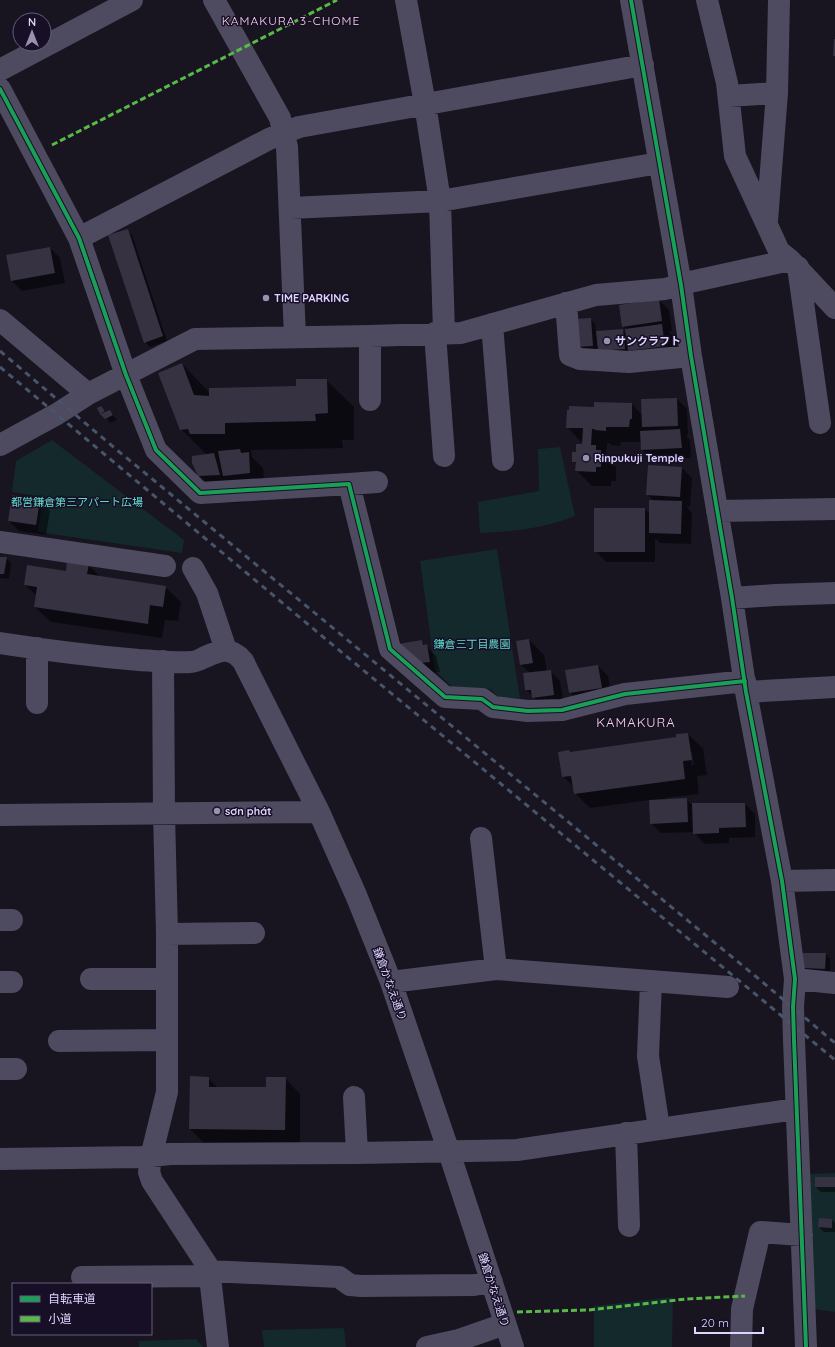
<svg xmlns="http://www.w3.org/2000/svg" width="835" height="1347" font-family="Quicksand,'Noto Sans JP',sans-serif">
<rect width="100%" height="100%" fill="#181420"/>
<path fill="#14292c" d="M52,440L184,540L182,553L38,532L43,497L12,492L16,461Z
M560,447L575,516C545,528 513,532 480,533L478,502L539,491L538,449Z
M497,549L520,699L499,697L490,689L452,687L435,670L420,561Z
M835,1173V1312L814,1309L809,1174Z
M673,1297L672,1347H594V1306Z
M344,1328L346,1347H264L262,1330Z
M196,1339L203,1347H139V1341Z"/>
<path fill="#0007" fill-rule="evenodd" d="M127,230L132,235L167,341L150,347L145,342Z
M50,248L60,258L65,283L22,291L12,281L7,256Z
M659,300L669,310L672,331H668L672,335L675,356L639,361L629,351V353L582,352L577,347L590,319L595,324L596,332L622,330L626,334V329L623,326Z
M182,364L210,393L297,387L326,380L354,407V440H342L343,448L251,450L252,457L263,468L265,488L243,490L246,502L227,503L199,475L207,455L181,429Z
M677,399L687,409L688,435L686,436L690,440L691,458L652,460L642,450V442H621L620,446L611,445L609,443H607L606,456L616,467V481H611V486H592L576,470L577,465L573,461L577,453L583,445L582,443L567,427L595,408L632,404L642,415Z
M101,407L107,412L110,411L117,420L110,423L98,408Z
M682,468L692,478L690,507L686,506L692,513L691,544L660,543L655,538V562H606L596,551L644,509L650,514L654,501L647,494Z
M40,501L50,511L46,535L19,531L9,521Z
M0,558H6L11,563L9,579L0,578Z
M88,565L101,577L165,587L181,602L178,621L165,620L162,638L51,622L35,607L37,596L25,585Z
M529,640L544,655L547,671H550L560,681L564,705L543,708L526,689L530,673L521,665L517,642Z
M421,641L436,656L440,672L431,673L409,654Z
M598,666L608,676L612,698L580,702L570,692L566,670Z
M688,734L703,749L707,775L697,776L699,794L665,798V800L686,799L691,804H745L755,814V837L729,838V843L704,844L694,832L661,833L651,823L650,800L590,808L575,793L574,787L563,776L571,753L678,738ZM690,752H692L694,765H692Z
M826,954L830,959V974L810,973L805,968Z
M208,1078L218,1088H267L285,1078L300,1094V1145L205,1144L190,1129Z
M816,1178H835V1192H821L816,1187Z
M832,1220L835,1223V1232H824L819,1227Z"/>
<path fill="#373242" d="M834,39H835V56H833Z
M128,229L163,336L144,343L108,235Z
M50,247L55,273L11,281L6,255Z
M659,299L662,321L622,327L619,305Z
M591,318L593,346L576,347L574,319Z
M662,324L665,346L628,351L625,329Z
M623,329L625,349L598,351L596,331Z
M182,363L194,395L209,396V388L296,386V379H327L328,413L315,414L316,421L225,423V434H190L188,429L180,430L158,373Z
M677,398L678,426L642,427L641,399Z
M594,402L632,403V419H630L629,427H606V431L595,430V429H592L591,445H596V450H601V467H596V472L575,471L576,462H572V452H576V444H582L583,428H566L567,410H569V406L594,407Z
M101,406L105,411L100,414L97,408Z
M110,410L113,415L105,419L100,414Z
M680,429L682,448L641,450L640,431Z
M240,449L241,453L249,452L250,473L223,476L218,451Z
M214,453L220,475L198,476L192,463V456Z
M648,465L682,467L680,497L646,495Z
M12,495L40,500L36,525L8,521Z
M649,500L682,501L681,534L649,533Z
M594,508H645V552H594Z
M0,557H7L4,574H0Z
M67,560L89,564L87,574L166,586L163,607L150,605L148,624L34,607L37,587L24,585L27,565L66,571Z
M529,639L533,663L520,665L516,641Z
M422,640L423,645L427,644L430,662L420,663L398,644Z
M598,665L602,688L569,693L565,670Z
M551,670L554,695L532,698L531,690H525L523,673Z
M688,733L692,760L683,761L685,779L574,794L571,776L562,777L558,752L569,750L570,752L676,737V734Z
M687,798L688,822L650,824L649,800Z
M692,803H745L746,827L719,828V833L693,834Z
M801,953H826L825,969L804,968Z
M190,1076L209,1077V1087H266V1077H286L285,1130L189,1129Z
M815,1177H835V1187H815Z
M819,1218L832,1219V1228L818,1227Z"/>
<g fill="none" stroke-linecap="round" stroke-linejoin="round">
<path stroke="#4e4a60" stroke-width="22" d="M214,0L280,118L287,147L295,337
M406,0L425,104L440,201L444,333
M631,0L681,285L691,356L732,598L746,692L782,881L795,979L793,1007L794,1040L806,1347
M707,0L727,83L735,156L779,251L790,260
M0,70L132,0
M0,89L79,238L126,375L156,450L200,493L349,484L390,649L445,697L482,699L493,707L528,711L562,710L625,694L745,681
M729,96L777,93L779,0
M291,208L440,201L659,163
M767,221L777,93
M79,238L269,139L299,127L643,65
M798,267L820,423
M566,303L570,355L580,359L629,362L691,356
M0,320L88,394
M492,324L503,460
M435,333L444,456
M370,336V400
M0,445L57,414L88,394L195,339L370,336L461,333L596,295L665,289L690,282L790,260L835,308
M349,484L377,482
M717,511L835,509
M0,542L165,566
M193,568L207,593L226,650
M732,598L775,595L835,593
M0,643C46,650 93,656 139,660C157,661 174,663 191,662C195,662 199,660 203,658C219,651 229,645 243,661L319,812L356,895L391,982L449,1152L513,1347
M37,648V703
M163,661L164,813L167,934V1092L151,1157L149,1172L152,1181L209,1268L218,1347
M746,692L835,687
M0,815L319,812
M481,838L496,969
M782,881L835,880
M0,920H12
M167,934L254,933
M91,979H167
M795,979L835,983
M651,981L648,1056L659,1128
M0,982H12
M391,982L496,969L728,987
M59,1041L167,1040
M0,1069H16
M354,1097L357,1153
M626,1133L629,1226
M0,1159L142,1157L170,1154L357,1153L517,1150L796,1109
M210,1271L339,1277L350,1285L361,1286L474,1285L492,1282
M82,1277L210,1276
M427,1347L459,1340L505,1324
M741,1347L742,1309L760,1232L802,1235"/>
<path stroke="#46556a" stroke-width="3" stroke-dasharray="6 5" stroke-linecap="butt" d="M0,351L117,450L760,980L835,1043
M0,367L322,636L835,1060"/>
<path stroke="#58b947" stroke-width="3" stroke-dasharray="6 3" stroke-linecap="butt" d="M52,145L337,0
M517,1312L589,1310L686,1299L745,1296"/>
<defs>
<path id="cycleway" d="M631,0L681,285L691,356L732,598L746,692L782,881L795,979L793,1007L794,1040L806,1347
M0,89L79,238L126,375L156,450L200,493L349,484L390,649L445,697L482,699L493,707L528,711L562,710L625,694L745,681"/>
</defs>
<use href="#cycleway" stroke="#160f25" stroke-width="6"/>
<use href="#cycleway" stroke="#1a9f57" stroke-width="4"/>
</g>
<g fill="#9991b0" stroke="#160f25" stroke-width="1.5">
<circle cx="266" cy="298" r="4"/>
<circle cx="607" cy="341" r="4"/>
<circle cx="586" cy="458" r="4"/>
<circle cx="217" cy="811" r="4"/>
</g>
<g text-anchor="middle" stroke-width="3" stroke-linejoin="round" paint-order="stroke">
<g font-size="11" font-weight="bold" fill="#dfd4fe" stroke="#160f25" text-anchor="start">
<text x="274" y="302">TIME PARKING</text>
<text x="615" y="345">サンクラフト</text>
<text x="594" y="462">Rinpukuji Temple</text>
<text x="225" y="815">sơn phát</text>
</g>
<g font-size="11" fill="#62dccd" stroke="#160f25">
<text x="77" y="506">都営鎌倉第三アパート広場</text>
<text x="472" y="648">鎌倉三丁目農園</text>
</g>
<g font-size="11" fill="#dfd4fe" stroke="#160f25">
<text transform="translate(390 984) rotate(70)" y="4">鎌倉かなえ通り</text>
<text transform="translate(494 1290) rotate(72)" y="4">鎌倉かなえ通り</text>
</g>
<g font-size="12" letter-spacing="1" fill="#fed6ea" stroke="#160f25">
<text x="291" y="25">KAMAKURA 3-CHOME</text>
</g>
<g font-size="13" letter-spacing="1" fill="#fed6ea" stroke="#160f25">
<text x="636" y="727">KAMAKURA</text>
</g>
</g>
<rect x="12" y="1283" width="140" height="52" fill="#160f25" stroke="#665e7c"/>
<rect x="20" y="1296" width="20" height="6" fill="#1a9f57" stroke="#665e7c"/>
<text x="48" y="1303" font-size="12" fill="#dfd4fe">自転車道</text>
<rect x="20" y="1316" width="20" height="6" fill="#58b947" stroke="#665e7c"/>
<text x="48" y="1323" font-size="12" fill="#dfd4fe">小道</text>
<g transform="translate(32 32)"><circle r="19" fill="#160f25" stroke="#665e7c"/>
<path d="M0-3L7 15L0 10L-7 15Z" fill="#9991b0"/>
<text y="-6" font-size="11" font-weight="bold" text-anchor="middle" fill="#dfd4fe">N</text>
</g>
<path d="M695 1327v6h68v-6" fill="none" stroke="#dfd4fe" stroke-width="2"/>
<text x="701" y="1327" font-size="12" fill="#dfd4fe" stroke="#160f25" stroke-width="3" paint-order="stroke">20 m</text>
</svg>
